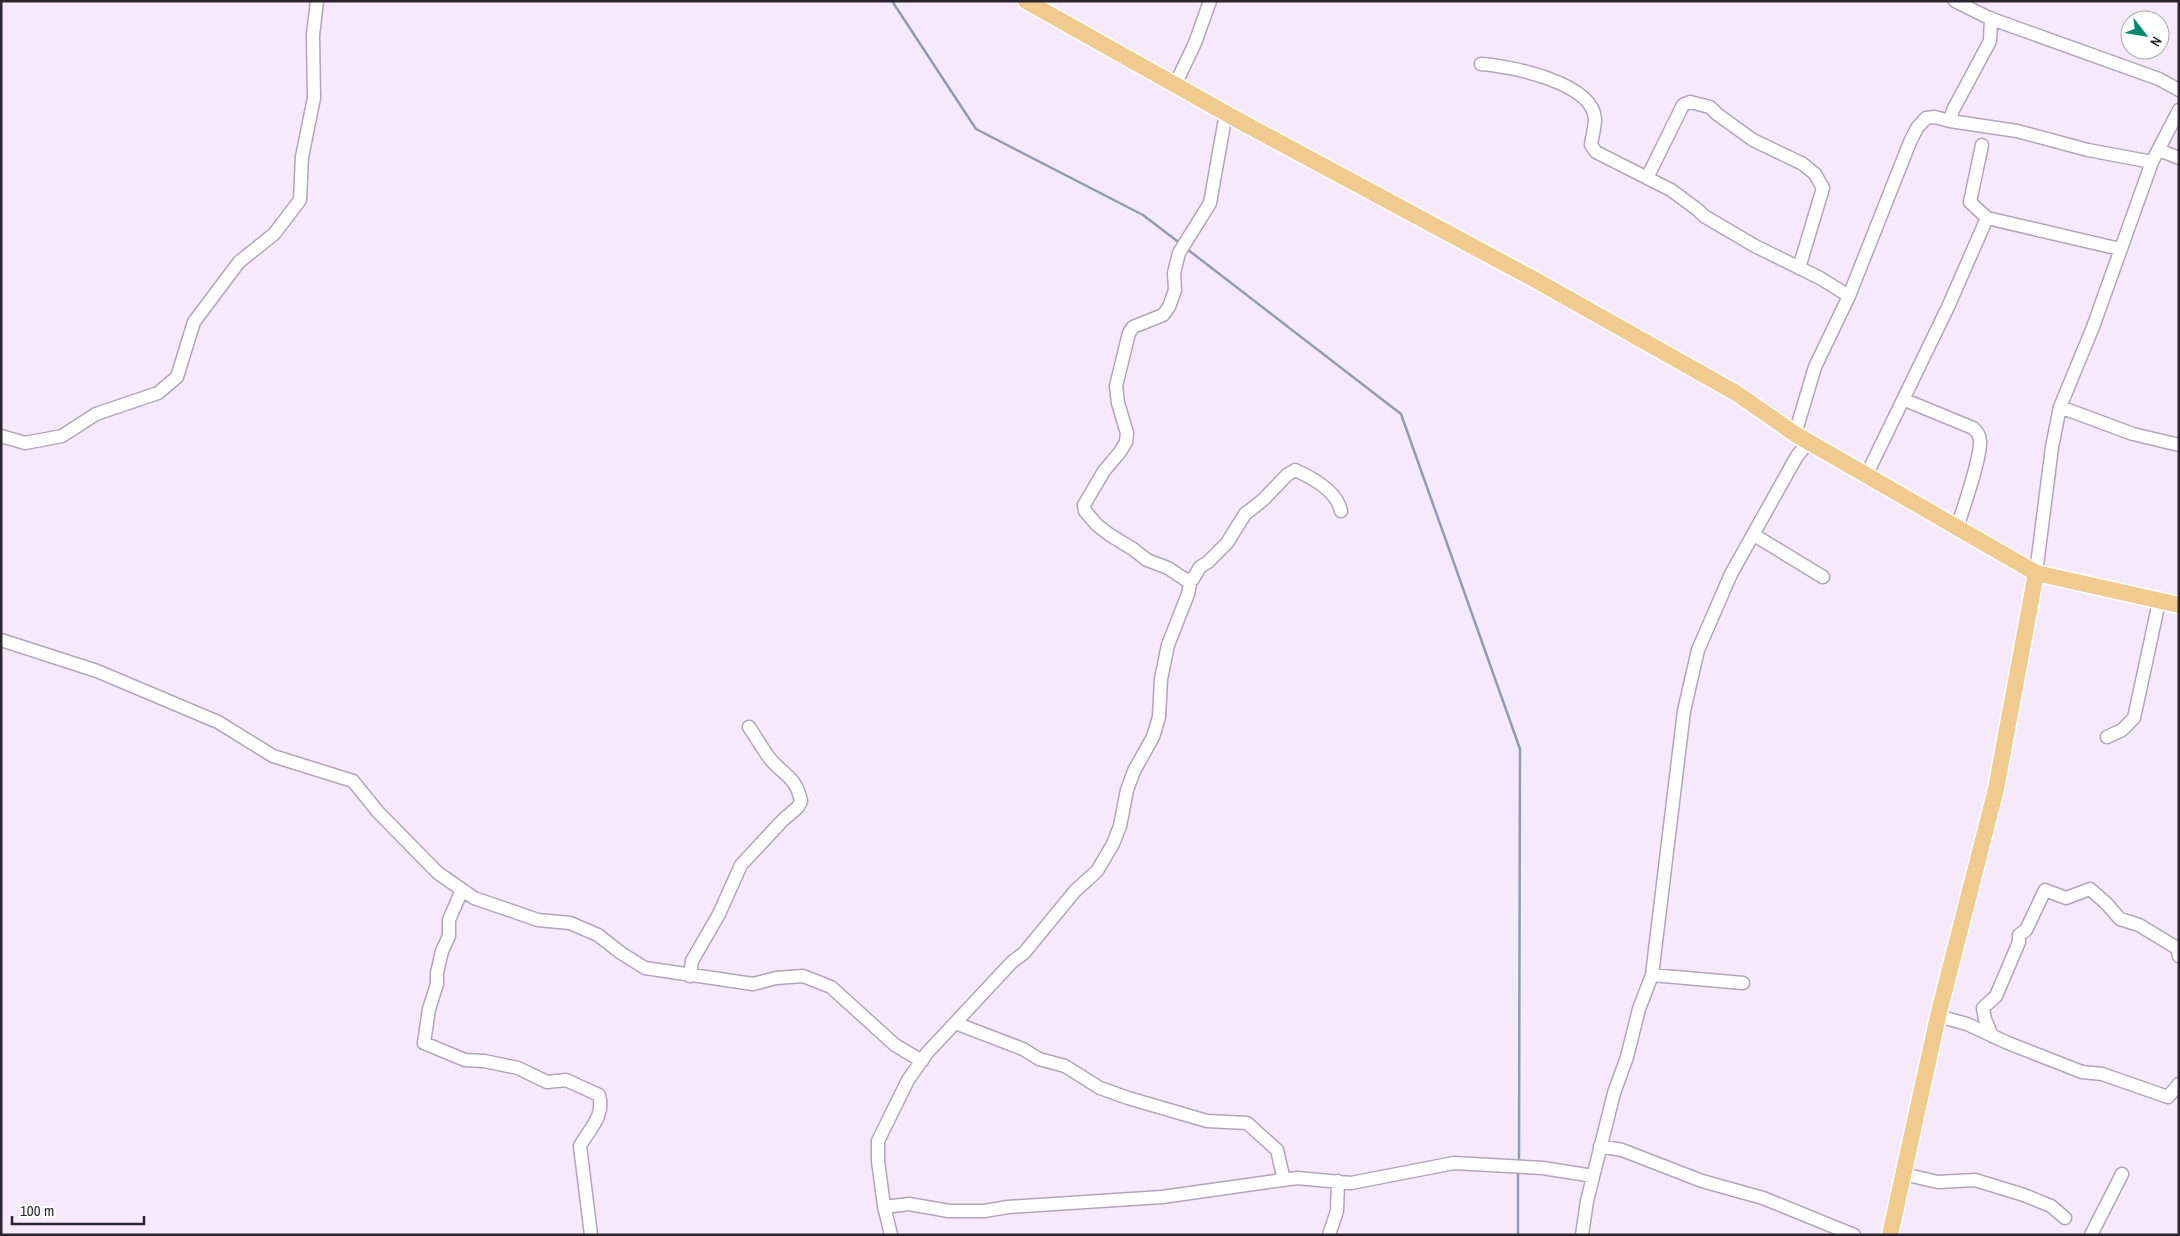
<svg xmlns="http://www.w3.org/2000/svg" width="2180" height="1236" font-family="'Archivo Narrow',sans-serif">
<rect width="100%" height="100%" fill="#f6e9fc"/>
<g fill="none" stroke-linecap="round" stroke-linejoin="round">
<path stroke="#929bb1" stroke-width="2.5" d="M892,1L976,129L1143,215L1181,244
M1187,249L1401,414L1520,749L1519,1163
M1518,1235V1171"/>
<defs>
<path id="minor" d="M1955,1L1989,18L2159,79L2179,90
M1481,64C1509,66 1593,82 1595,119C1595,127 1592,137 1591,145L1596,152L1671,190L1698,210L1704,216L1755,246L1820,278L1849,296
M1175,85L1195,43L1210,1
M1226,113L1210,203L1179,253L1174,273L1175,290L1169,307L1163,315L1133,327L1129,333L1116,386L1118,403L1127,433L1126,442L1120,452L1104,471L1084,505L1085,511L1097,525L1110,535L1133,549L1147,560L1168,568L1186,580L1193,579L1200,567L1208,562L1227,543L1245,514L1263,500L1287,475L1295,470C1313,478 1337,491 1341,511
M1950,121L1953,110L1990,41L1991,18
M1982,145L1970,202L1987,218
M2159,150L2179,158
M1647,178L1683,105L1690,102L1710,107L1717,114L1753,140L1803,164L1815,174L1823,188L1799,268
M1905,400L1973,428C1977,432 1980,435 1980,441C1981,458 1963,509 1957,528
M2060,407L2133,434L2179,445
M1795,434L1815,367L1849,296L1910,142L1917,128L1926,118L1935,117L1950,121L2017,131L2088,150L2152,162
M1,436L25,443L62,436L96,414L158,393L177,377L194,322L239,262L274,234L300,200L302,157L314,98L313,35L317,1
M1866,476L1948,307L1987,218L2120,249
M1754,535L1823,577
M2036,573L2052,447L2060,407L2093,327L2152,162L2179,110
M1,640L97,671L218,722L273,756L353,781L378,812L438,873L474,898L538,920L570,923L598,935L621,953L645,968L753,984L776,978L803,976L831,987L895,1045L922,1061
M2107,737L2122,730L2134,718L2159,602
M462,890L449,920V936L442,951L437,973V984L429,1009L424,1043L465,1060L484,1061L518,1068L547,1082L566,1080L599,1095C605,1117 589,1129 580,1146L591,1235
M1652,975L1743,983
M690,976L692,961L719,914L741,865L783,820L798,807L801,801C796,777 785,776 771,760C763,750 756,737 749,727
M1938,1016L1967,1024L2008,1043L2082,1072L2102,1074L2168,1097L2179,1084
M955,1023L1023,1049L1039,1059L1065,1066L1100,1088L1128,1098L1207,1121L1247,1123L1277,1150L1284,1180
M1992,1036L1985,1019L1983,1008L1996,996L2019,942V935L2026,930L2045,890L2066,898L2090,889L2106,903L2120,919L2139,925L2177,948L2179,956
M1600,1146L1622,1150L1702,1181L1763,1198L1854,1235
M1903,1174L1938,1182L1975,1180L2024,1195L2051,1206L2065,1218
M884,1207L909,1204L949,1211H984L1008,1207L1162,1197L1297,1178L1351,1183L1454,1163L1543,1168L1593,1176
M891,1235L884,1206L878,1161V1141L908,1080L927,1053L1012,962L1024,953L1075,891L1097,871L1113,844L1120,826L1127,790L1134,771L1153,737L1159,717L1161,679L1168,645L1188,594L1191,579
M1329,1235L1337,1211L1338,1181
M1582,1235L1587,1201L1614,1093L1627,1057L1639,1009L1652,975L1684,711L1698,650L1731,574L1797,456L1809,442
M2091,1235L2122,1174"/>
<path id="major" d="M1026,1L1245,124L1539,282L1736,393L1795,434L2036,573L2179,605
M1890,1235L1938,1016L1996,789L2036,573"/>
</defs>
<use href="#minor" stroke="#b4a4bb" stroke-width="15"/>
<use href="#major" stroke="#fff" stroke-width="19"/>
<use href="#minor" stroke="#fff" stroke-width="12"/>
<use href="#major" stroke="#f1ca8f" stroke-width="16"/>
</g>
<rect width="2180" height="1236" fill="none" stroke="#2b252e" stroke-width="5"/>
<g transform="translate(2145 35) rotate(121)"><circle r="24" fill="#ffffff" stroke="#aaa8ab"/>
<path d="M0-4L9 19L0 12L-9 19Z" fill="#008a70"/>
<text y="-8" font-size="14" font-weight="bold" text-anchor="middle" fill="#2b252e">N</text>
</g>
<path d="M12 1216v8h132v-8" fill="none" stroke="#2b252e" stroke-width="2.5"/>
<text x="20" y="1216" font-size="15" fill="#2b252e" stroke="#ffffff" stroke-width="4" paint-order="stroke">100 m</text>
</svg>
